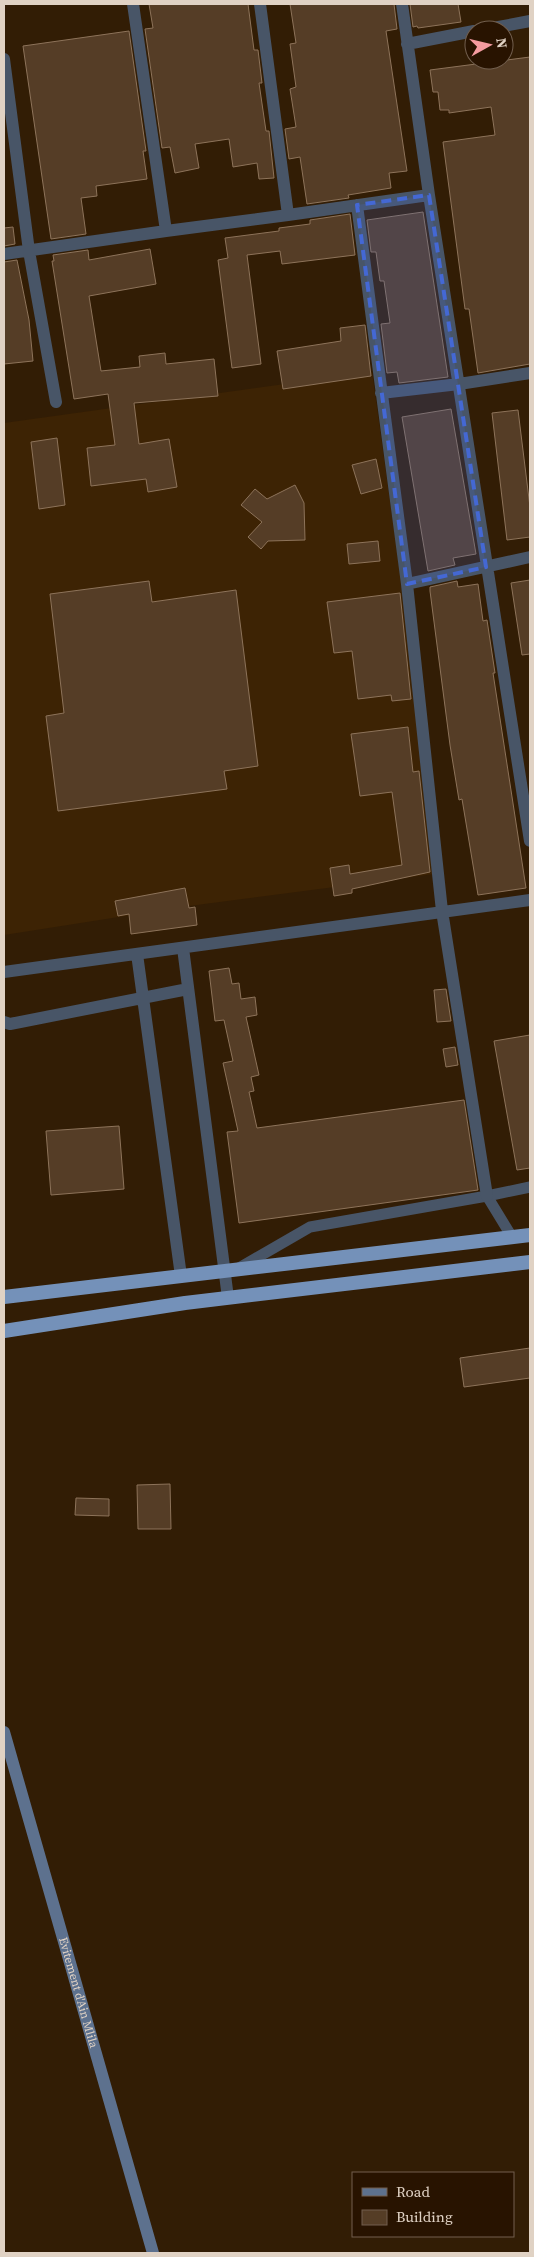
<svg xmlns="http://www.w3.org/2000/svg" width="534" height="2257" font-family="'Source Serif 4',serif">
<rect width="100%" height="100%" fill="#321d05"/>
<path fill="#3d2304" d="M372,372L442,873L189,906L4,935V423Z"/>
<path fill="#553d26" stroke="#8d735a" d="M149,4H248L254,50H258L262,83H259L266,131H269L274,178L259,179L257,163L233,167L229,139L195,144L199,168L175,173L170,147L162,148L145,29L153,28Z
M290,4H394L397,29L386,31L407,171L389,173L391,188L348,195L349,198L307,204L300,157L289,159L285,129L296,127L290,89L296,87L290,44L296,43Z
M410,4H458L461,22L418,28L417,26L413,27Z
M129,31L146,151H143L147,179L96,186L97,196L81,198L86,234L51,239L23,46Z
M530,57V364L478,373L469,309H465L443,142L495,135L491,107L449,113V110H440L438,92H433L430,70Z
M423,212L448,377L399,383L397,372L387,373L381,324L390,323L384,281H380L376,252H371L367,220Z
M350,214L355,255L282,264L280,251L247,255L261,364L232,368L218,260L228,258L225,238L279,231V228L310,224V220Z
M13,227L15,244L4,246V228Z
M150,249L156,284L89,296L101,371L140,367L139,356L165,353L166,364L214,359L218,396L134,403L139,444L169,439L177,487L148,492L146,479L91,486L87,448L115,445L108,394L74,399L52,261H54L53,255L88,250L89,260Z
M17,260L29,320L33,361L4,364V262Z
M365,325L371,376L283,389L277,351L341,341L340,328Z
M451,409L476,554L453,558L455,565L428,571L402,417Z
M518,410L530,507V537L507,540L492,413Z
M57,438L65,505L39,509L31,442Z
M376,459L382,488L361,494L352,465Z
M295,485L304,503L305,540L268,541L261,549L248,537L262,522L241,505L255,489L267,499Z
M378,541L380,561L349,564L347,544Z
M530,580V654L522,655L511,583Z
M149,581L152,602L236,590L258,766L224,771L227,789L58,811L46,716L64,713L50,594Z
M457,581L458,587L478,584L483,621L487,620L495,673H493L526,888L478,895L462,799L459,800L450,745L430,591V587Z
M400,593L411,699L392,701L391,695L358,699L352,651L334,653L327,602Z
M408,727L413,772L419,771L430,872L352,889V893L334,896L330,868L349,865L350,874L402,865L392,792L360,796L351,734Z
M185,888L189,908L195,907L197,925L131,934L129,914L118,916L115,901Z
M229,968L232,984L239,983L241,999L255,997L257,1015L246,1017L259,1075L251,1077L254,1091L249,1092L257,1128L464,1100L478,1190L239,1223L227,1132L238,1131L223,1063L233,1061L224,1020L215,1021L209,971Z
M446,989L451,1021L437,1022L434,990Z
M530,1035V1168L517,1170L494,1041Z
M455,1047L458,1065L446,1067L443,1049Z
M119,1126L124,1189L51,1195L46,1131Z
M530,1348V1378L464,1387L460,1358Z
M170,1484L171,1529H138L137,1485Z
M76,1498L109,1499V1516L75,1515Z"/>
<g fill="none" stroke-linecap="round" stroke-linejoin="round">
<path stroke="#485567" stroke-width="11" d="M512,1237L487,1196L530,1187
M239,1268L310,1227L487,1196"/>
<path stroke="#485567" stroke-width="12" d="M133,4L166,231L288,215
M260,4L288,215L429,195
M402,4L429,195L530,841
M482,30L530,21
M407,44L474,31
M4,59L29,251L56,402
M357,205L407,584L442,911L487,1196
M4,254L166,231
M381,393L459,384L530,373
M407,584L530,557
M183,948L228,1298
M137,954L181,1276
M4,972L530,900
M4,1022L10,1024L188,989"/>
<path stroke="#5d718e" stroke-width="12" id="s1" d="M4,1732L153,2253"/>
<path stroke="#7491b9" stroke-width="14" d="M4,1297L530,1235
M4,1331L185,1303L530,1262"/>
</g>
<path fill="#4468d4" fill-opacity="0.2" stroke="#4468d4" stroke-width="4" stroke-dasharray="10 6" stroke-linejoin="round" d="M429,195L486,567L407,584L357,205Z"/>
<g text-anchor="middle" stroke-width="4" stroke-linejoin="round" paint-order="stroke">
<g font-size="12" fill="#e0d2c4" stroke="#281300">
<text dy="4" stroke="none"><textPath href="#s1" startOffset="271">Evitement d'Ain Mlila</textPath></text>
</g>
</g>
<rect width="534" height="2257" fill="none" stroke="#e0d2c4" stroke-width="10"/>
<rect x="352" y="2172" width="162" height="65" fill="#281300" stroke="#725f4e"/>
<rect x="362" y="2188" width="25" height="8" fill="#5d718e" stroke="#725f4e"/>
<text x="396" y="2197" font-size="15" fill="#e0d2c4">Road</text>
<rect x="362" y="2210" width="25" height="15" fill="#553d26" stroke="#725f4e"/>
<text x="396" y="2222" font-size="15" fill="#e0d2c4">Building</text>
<g transform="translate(489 45) rotate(82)"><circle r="24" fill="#281300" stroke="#725f4e"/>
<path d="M0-4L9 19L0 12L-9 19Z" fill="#f49b9f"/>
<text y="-8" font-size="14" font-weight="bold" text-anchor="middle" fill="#e0d2c4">N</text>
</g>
</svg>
